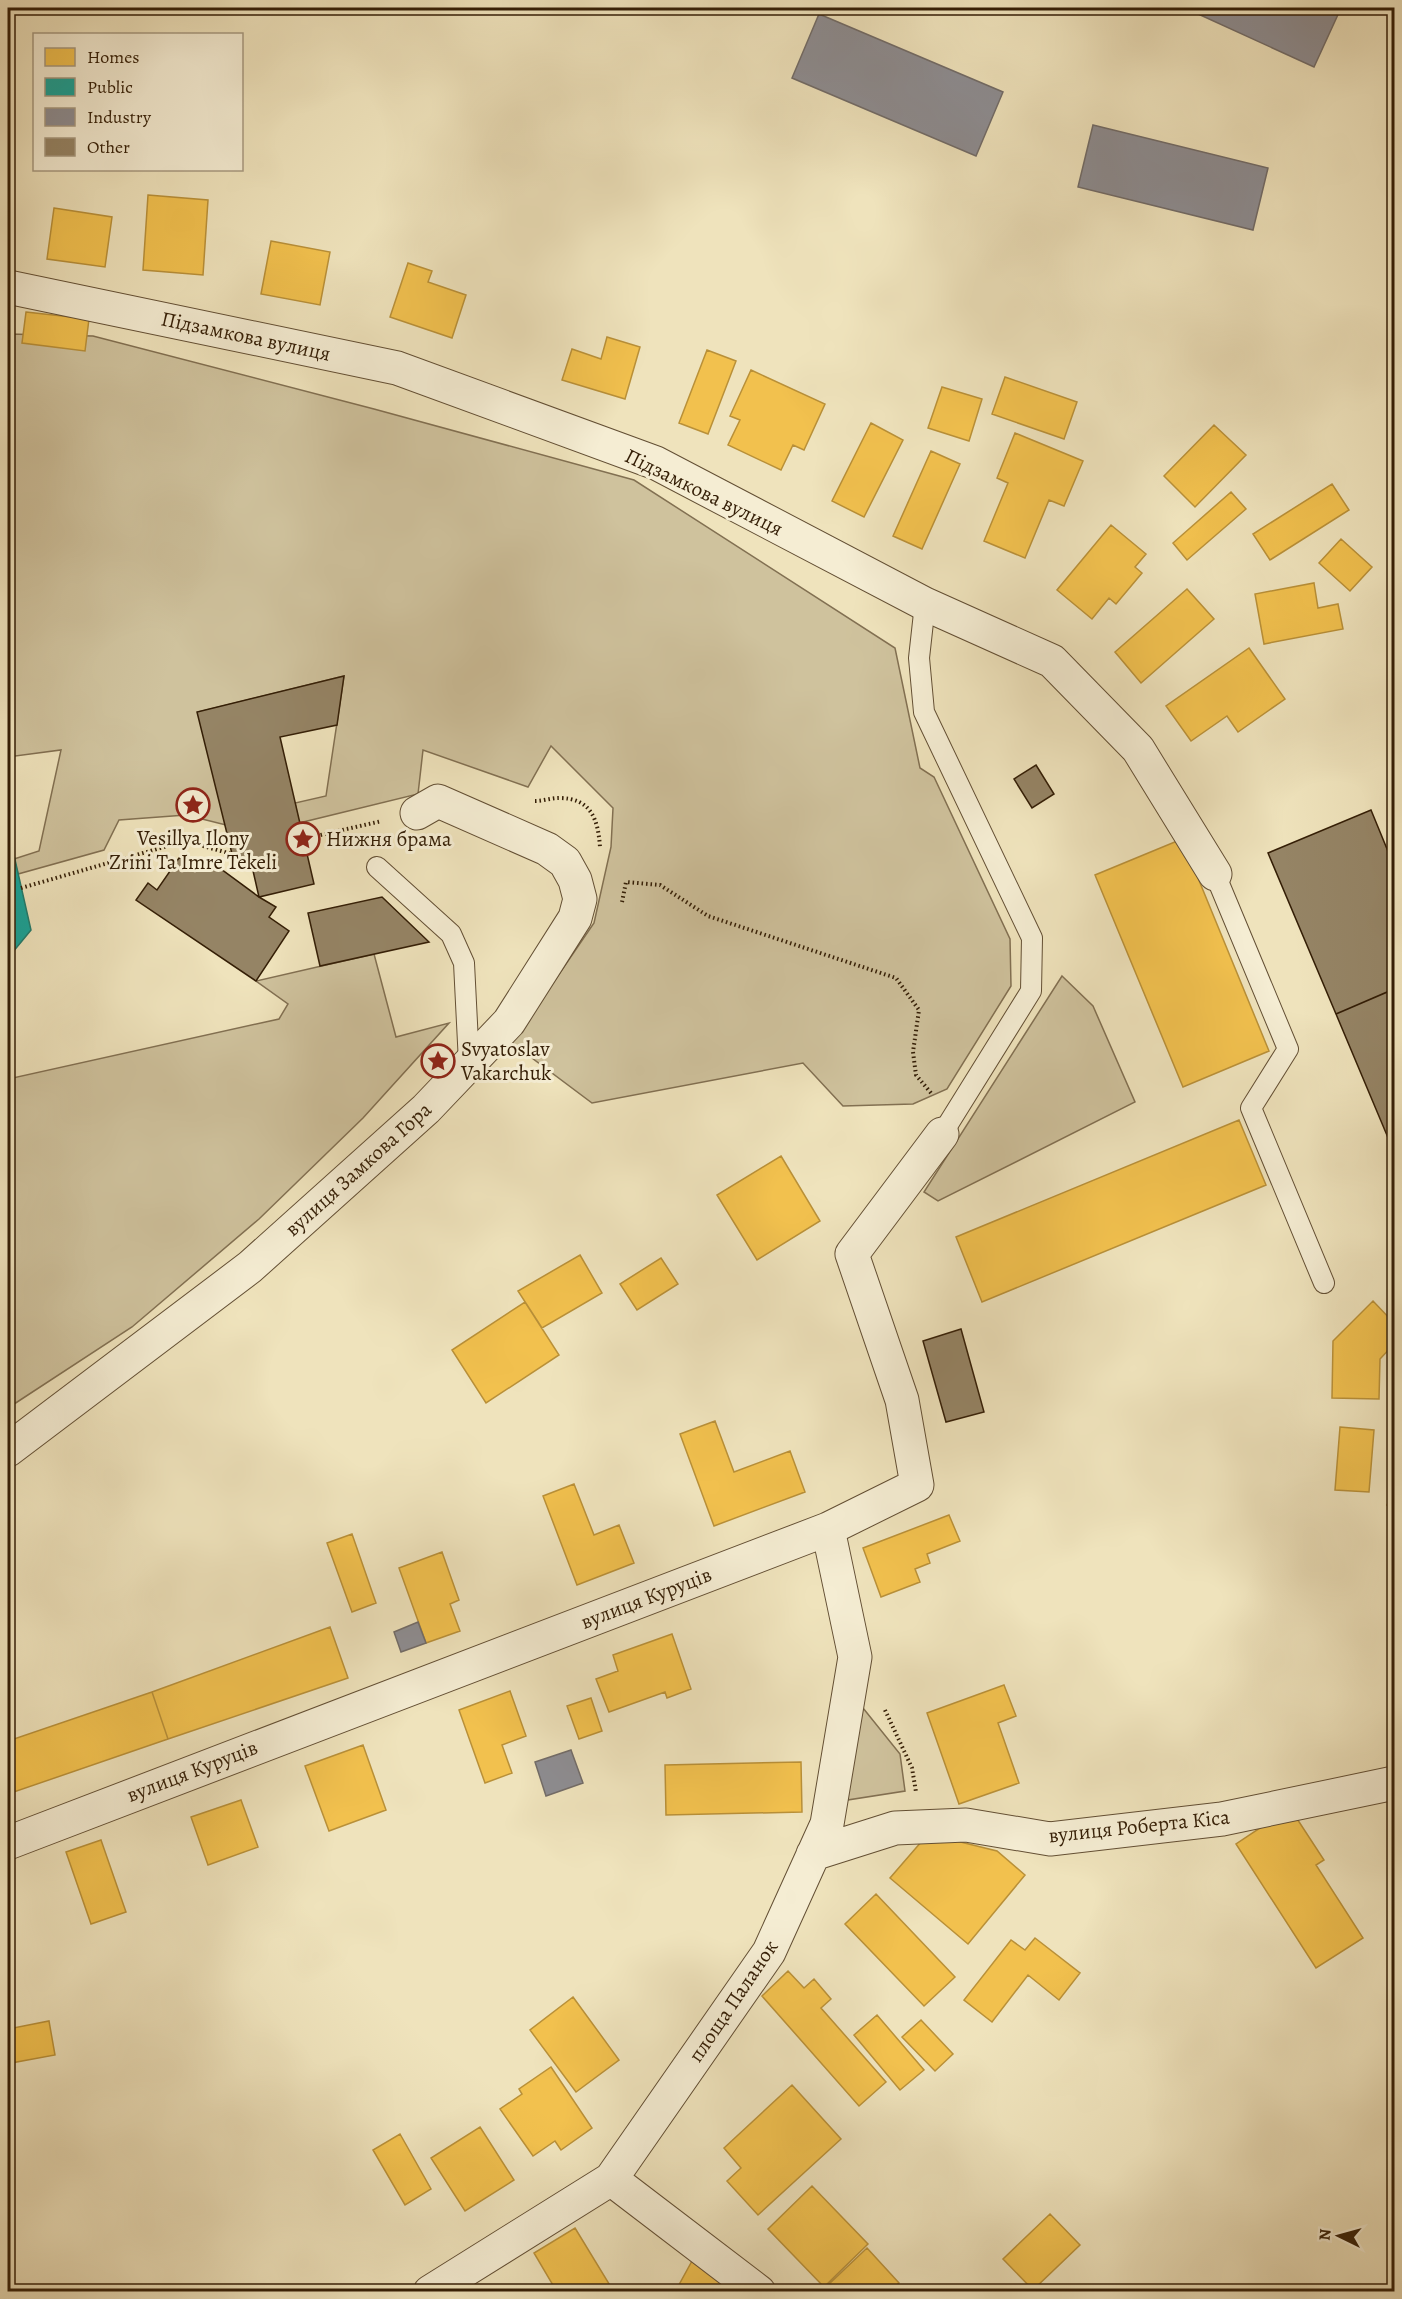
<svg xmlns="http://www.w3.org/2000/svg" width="1402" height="2299" font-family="Alegreya,serif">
<rect width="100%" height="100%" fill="#efe3bc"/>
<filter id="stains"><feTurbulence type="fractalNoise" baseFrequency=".00333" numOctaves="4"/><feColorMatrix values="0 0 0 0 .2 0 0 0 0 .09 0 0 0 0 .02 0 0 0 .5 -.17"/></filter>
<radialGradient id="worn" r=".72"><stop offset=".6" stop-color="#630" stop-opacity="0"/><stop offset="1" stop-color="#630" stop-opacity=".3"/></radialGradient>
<path fill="#cfc29d" stroke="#827052" stroke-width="1.5" d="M8,334L93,336L374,409L634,480L895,648L920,768L934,777L1010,939L1011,986L947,1089L913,1104L843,1106L803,1063L592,1103L512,1043L594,923L611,847L613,808L551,746L528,787L423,750L418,794L299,823L295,803L326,796L344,676L198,712L226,825L186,815L119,820L104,850L18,874L14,859L39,851L61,750L8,757Z
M374,954L396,1037L449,1023L363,1118L259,1219L132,1327L8,1408V1079L279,1019L288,1004L256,981Z
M1062,976L1093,1006L1135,1102L938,1201L924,1192Z
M859,1703L900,1754L905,1791L841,1801Z"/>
<path fill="#f2c14e" stroke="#b99038" stroke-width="1.5" d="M148,195L208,200L203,275L143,270Z
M54,208L112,217L105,267L47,259Z
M271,241L330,252L320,305L261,294Z
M408,263L432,271L428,282L466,295L452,338L390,317Z
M26,312L89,319L85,351L22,343Z
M607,337L640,347L625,399L562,380L572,349L601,359Z
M707,350L736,361L708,434L679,423Z
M751,370L825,404L804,450L793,445L781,470L728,445L740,420L730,416Z
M1005,377L1077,402L1064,439L992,414Z
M942,387L982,399L969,441L928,428Z
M871,423L903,440L864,517L832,501Z
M1214,425L1246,455L1195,507L1164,476Z
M1015,433L1083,461L1064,506L1049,500L1025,558L984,541L1008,483L997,478Z
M931,451L960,464L922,549L893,536Z
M1332,484L1349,510L1270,560L1253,534Z
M1231,492L1246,509L1187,560L1173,543Z
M1111,525L1146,554L1135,567L1142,573L1116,604L1109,598L1092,619L1057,590Z
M1341,539L1372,567L1350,591L1319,563Z
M1314,583L1318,608L1338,604L1343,629L1264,644L1255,594Z
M1187,589L1214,619L1141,683L1115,652Z
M1249,648L1285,699L1238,732L1227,716L1191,741L1166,706Z
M1182,839L1269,1051L1183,1087L1095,875Z
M1239,1120L1266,1185L982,1302L956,1237Z
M781,1156L820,1221L757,1260L717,1195Z
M580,1255L602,1293L542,1328L518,1291Z
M661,1258L678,1284L637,1310L620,1284Z
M1373,1301L1394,1323V1344L1380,1359L1379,1399L1332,1398L1333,1341Z
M525,1302L559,1355L486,1403L452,1350Z
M715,1421L734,1472L790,1451L805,1492L714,1526L680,1434Z
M1340,1427L1374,1430L1369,1492L1335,1490Z
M574,1484L594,1535L619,1525L634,1563L577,1585L543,1496Z
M1394,1489V1508L1387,1505Z
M949,1515L960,1541L927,1554L930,1563L915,1569L920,1582L881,1597L863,1548Z
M352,1534L376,1603L352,1612L327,1543Z
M442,1552L459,1600L450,1604L460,1631L426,1643L399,1568Z
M330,1627L348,1678L168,1739L152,1692Z
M672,1634L691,1689L667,1698L665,1692L609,1712L596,1679L618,1671L613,1655Z
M1004,1685L1016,1716L998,1723L1019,1783L959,1804L927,1713Z
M510,1691L526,1736L502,1745L512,1773L485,1783L459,1710Z
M152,1692L168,1739L8,1794V1741Z
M591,1698L602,1731L579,1739L567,1706Z
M363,1745L386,1810L329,1831L305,1766Z
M801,1762L802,1812L666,1815L665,1765Z
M241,1800L258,1847L208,1865L191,1817Z
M1290,1808L1324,1860L1316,1865L1363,1938L1316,1968L1236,1844Z
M928,1834L997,1851L1025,1875L968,1944L890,1878Z
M101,1840L126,1912L91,1924L66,1852Z
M876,1894L955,1977L924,2006L845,1924Z
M1035,1938L1080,1973L1059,2000L1028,1975L992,2022L964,2000L1011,1940L1025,1950Z
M788,1971L804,1988L814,1979L831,1999L821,2008L886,2082L859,2106L762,1996Z
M573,1997L619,2060L576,2092L530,2030Z
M877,2015L924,2070L900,2090L854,2035Z
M921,2020L953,2054L935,2071L902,2037Z
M49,2021L55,2055L11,2063L8,2029Z
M551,2067L592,2128L561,2150L555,2141L533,2156L500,2109L522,2094L519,2089Z
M792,2085L841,2139L758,2215L727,2181L741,2168L724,2148Z
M480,2127L514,2180L465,2211L431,2158Z
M400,2134L431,2189L405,2205L373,2150Z
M812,2186L868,2244L824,2287L768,2229Z
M1050,2214L1080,2245L1033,2290L1003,2259Z
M575,2228L614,2292H557L534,2253Z
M867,2248L899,2283L889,2292H832L827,2286Z
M692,2261L747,2292H675Z"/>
<path fill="#17a398" stroke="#207b6c" stroke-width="1.5" d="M8,829L31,930L8,958Z"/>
<path fill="#8d8d92" stroke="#726c68" stroke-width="1.5" d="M1185,8H1341L1314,67Z
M819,14L1003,92L976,156L792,78Z
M1093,125L1268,168L1253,230L1078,187Z
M418,1622L426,1643L401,1652L394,1632Z
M571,1750L583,1783L546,1796L535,1762Z"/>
<path fill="#958465" stroke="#341e06" stroke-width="1.5" d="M344,676L337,725L280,737L314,884L259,897L251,862L235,866L197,712Z
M1036,765L1054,794L1032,808L1014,779Z
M1371,810L1394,866V989L1336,1014L1268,853Z
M179,858L210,861L259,897L276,907L269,917L289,931L256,981L136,900L148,883L157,890Z
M382,897L429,942L320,966L308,913Z
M1392,990L1394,997V1152L1336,1014Z
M961,1329L984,1412L946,1422L923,1341Z"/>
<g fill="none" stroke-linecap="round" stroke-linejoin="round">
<defs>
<path id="service" d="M925,604L919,658L924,712L1032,938L1031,991L942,1134
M377,867L451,934L464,963L469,1063
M1215,874L1288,1049L1251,1108L1324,1283"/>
<path id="minor" d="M8,287L397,368L656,463L925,604L1052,661L1138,749L1215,874
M8,1450L250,1267L426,1109L509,1022L575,918L580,899L575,880L565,862L547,849L438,801L417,813
M8,1843L828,1529L917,1485L902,1400L852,1254L942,1134
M813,1854L895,1828L966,1825L1050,1839L1222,1819L1394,1783
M611,2179L759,2292
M430,2292L611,2179L769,1952L827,1824L855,1657L828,1529"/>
</defs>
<use href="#service" stroke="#634f34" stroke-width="22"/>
<use href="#minor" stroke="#634f34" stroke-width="35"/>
<path stroke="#341e06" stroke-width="4" stroke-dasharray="1.5 3" stroke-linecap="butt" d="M535,801C543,801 551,798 559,798C591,798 598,819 600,847
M303,839L382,821
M21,888L185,841L232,854
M622,902L626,882L660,885L708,916L896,978L919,1010L913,1052L916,1075L931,1093
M885,1710L912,1768L916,1792"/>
<use href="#service" stroke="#f5edd3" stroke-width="20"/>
<use href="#minor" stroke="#f5edd3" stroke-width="33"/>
</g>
<defs>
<symbol id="sight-ring" viewBox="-11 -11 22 22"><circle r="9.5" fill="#f5edd3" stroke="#8f2418" stroke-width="1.5"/><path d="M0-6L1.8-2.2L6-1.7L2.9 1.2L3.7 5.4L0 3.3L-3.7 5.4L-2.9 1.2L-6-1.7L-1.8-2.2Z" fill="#8f2418"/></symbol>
</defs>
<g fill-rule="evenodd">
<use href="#sight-ring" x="174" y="786" width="38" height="38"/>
<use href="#sight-ring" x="284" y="820" width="38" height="38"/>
<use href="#sight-ring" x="419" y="1042" width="38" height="38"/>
</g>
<g text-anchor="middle" stroke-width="6" stroke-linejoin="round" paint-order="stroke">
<g font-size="21" fill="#341e06" stroke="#f5edd3">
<text transform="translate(246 336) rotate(12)" y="7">Підзамкова вулиця</text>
<text transform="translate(704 492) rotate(26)" y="7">Підзамкова вулиця</text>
<text transform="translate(358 1169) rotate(-42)" y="7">вулиця Замкова Гора</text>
<text transform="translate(646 1598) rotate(-21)" y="7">вулиця Куруців</text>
<text transform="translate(192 1771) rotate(-21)" y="7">вулиця Куруців</text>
<text transform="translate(1139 1826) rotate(-6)" y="7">вулиця Роберта Кіса</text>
<text transform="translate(733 2001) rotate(-56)" y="7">площа Паланок</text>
</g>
<g font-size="21" fill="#341e06" stroke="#f5edd3" text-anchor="start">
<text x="193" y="845" text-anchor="middle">Vesillya Ilony<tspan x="193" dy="24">Zrini Ta Imre Tekeli</tspan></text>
<text x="326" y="846">Нижня брама</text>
<text x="461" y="1056">Svyatoslav<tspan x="461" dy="24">Vakarchuk</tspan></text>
</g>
</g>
<rect width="1402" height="2299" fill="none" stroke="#efe3bc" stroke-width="30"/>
<rect x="9" y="9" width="1384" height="2281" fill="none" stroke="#341e06" stroke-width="3"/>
<rect x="15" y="15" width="1372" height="2269" fill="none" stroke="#341e06" stroke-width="1.5"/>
<rect x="33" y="33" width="210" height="138" fill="#f5edd3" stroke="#a89a81" stroke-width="1.5"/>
<rect x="45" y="48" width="30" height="18" fill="#f2c14e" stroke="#a89a81" stroke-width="1.5"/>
<text x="87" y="63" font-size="18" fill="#341e06">Homes</text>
<rect x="45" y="78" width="30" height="18" fill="#17a398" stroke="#a89a81" stroke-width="1.5"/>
<text x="87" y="93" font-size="18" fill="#341e06">Public</text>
<rect x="45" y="108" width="30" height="18" fill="#8d8d92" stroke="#a89a81" stroke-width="1.5"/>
<text x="87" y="123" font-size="18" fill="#341e06">Industry</text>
<rect x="45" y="138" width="30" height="18" fill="#958465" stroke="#a89a81" stroke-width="1.5"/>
<text x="87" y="153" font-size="18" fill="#341e06">Other</text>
<g transform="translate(1339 2236) rotate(275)" stroke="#f5edd3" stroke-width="4.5" paint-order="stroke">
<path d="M0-4.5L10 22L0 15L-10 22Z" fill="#341e06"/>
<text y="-9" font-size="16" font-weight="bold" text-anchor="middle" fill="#341e06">N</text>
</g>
<rect width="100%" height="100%" filter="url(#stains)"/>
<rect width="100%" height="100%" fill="url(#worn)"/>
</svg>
